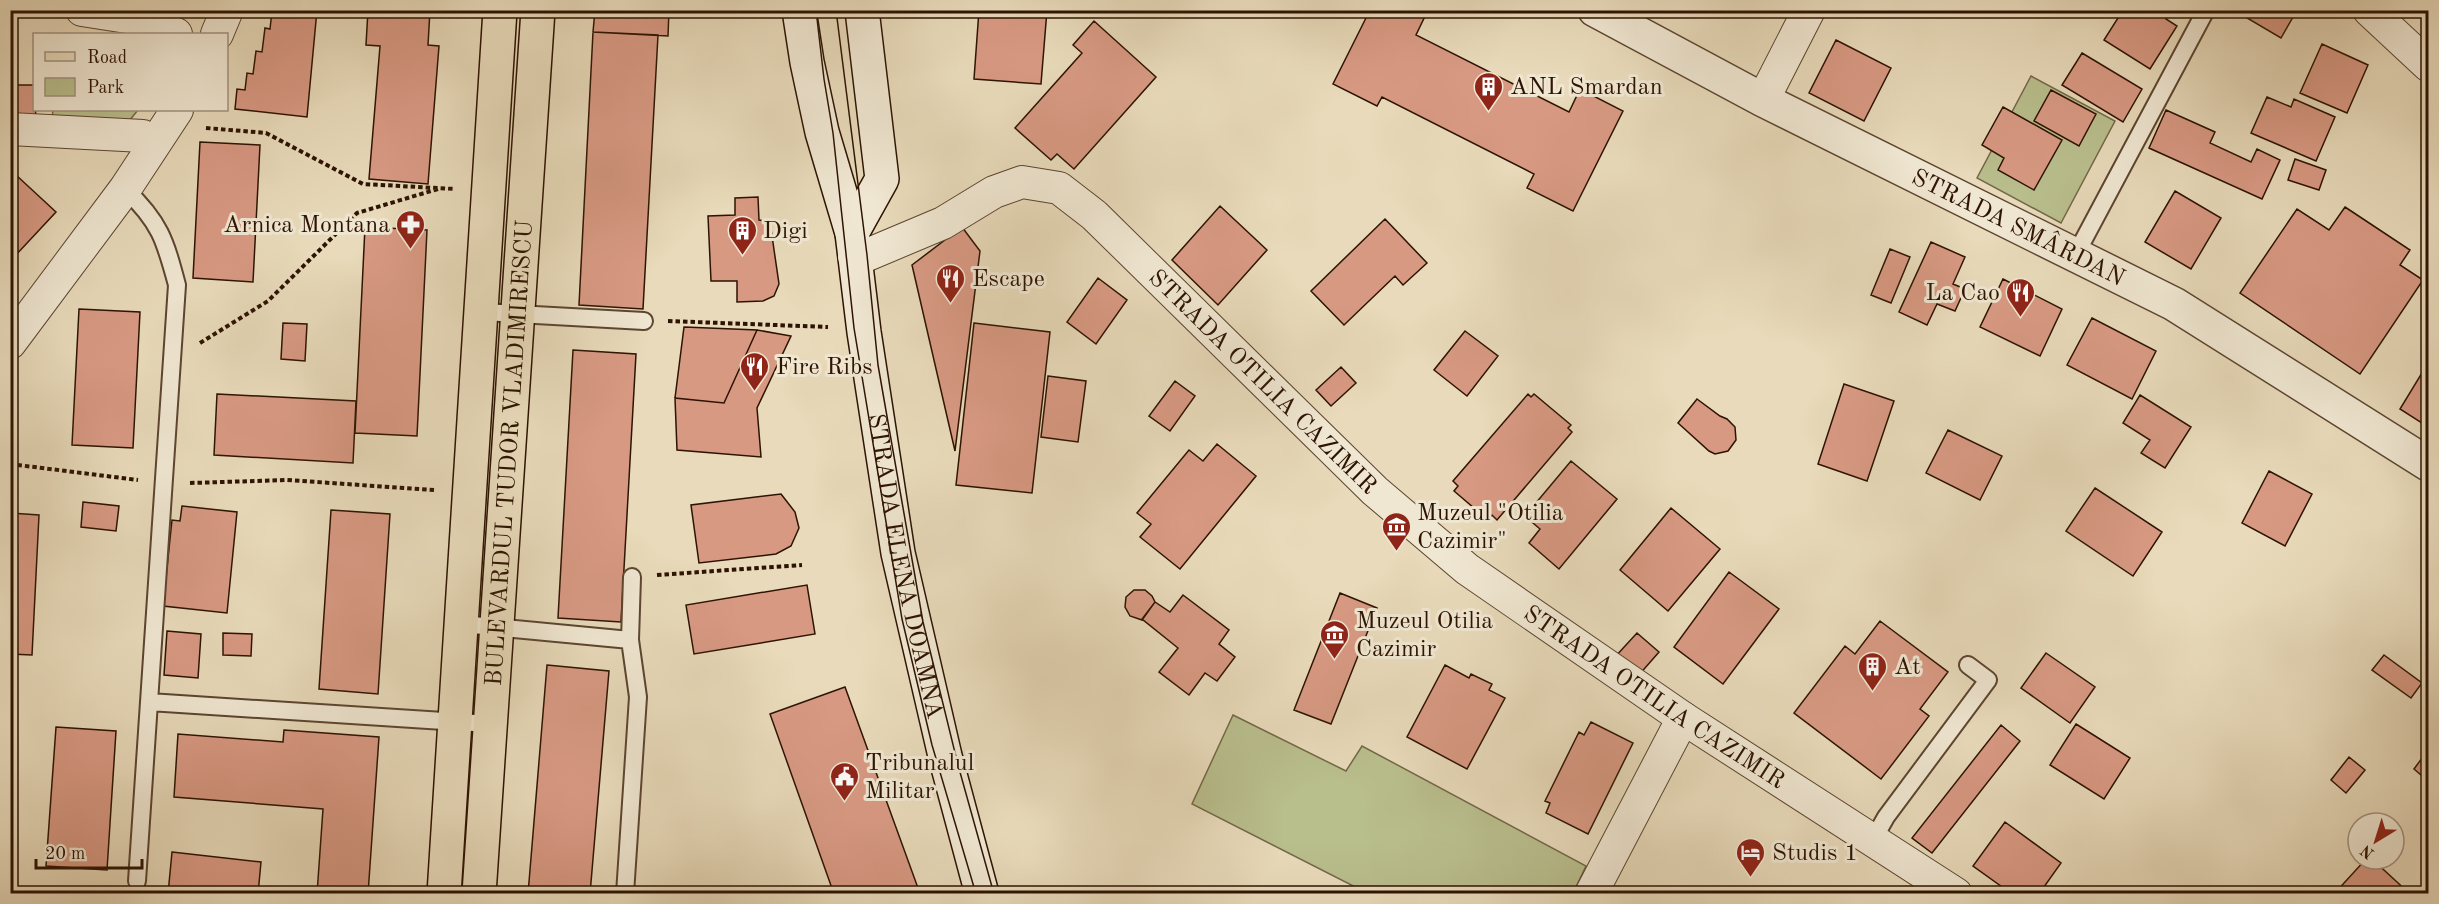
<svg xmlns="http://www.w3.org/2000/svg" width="2439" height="904" font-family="'Old Standard TT',serif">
<rect width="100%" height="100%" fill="#e8daba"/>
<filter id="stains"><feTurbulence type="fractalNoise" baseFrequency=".00333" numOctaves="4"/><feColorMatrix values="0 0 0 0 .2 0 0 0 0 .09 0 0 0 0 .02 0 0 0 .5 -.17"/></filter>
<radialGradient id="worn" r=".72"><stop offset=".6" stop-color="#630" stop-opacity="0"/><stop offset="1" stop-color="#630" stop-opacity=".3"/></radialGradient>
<path fill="#b9be8d" stroke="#736848" stroke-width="1.5" d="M2031,76L2115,121L2061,223L1977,178Z
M53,110H138L129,121L52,118Z
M1233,715L1346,771L1362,746L1586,866L1573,893H1367L1192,804Z"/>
<path fill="#d89983" stroke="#2d1302" stroke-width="1.5" d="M280,10H317L307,117L235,109L237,89L245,90L247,73L253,74L256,51L262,52L265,28L270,29L272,11Z
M368,10H430L428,45L439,46L428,184L369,179L380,46L366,45Z
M595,10H669L668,36L593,32Z
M979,10H1047L1041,84L974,79Z
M1370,10H1428L1416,35L1569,112L1580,89L1623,111L1573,211L1527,188L1534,174L1382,97L1377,106L1333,84Z
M2123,10L2171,11L2166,19L2177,26L2150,69L2104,40Z
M2251,10H2297L2281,38L2247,18Z
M1094,21L1156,77L1074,169L1057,154L1051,160L1015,128L1082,53L1073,45Z
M593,32L658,35L643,309L579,305Z
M1836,40L1891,68L1864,121L1809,93Z
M2322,44L2368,65L2347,113L2300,93Z
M2082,53L2142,89L2123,122L2062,85Z
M13,85H34L36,119H12Z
M2051,90L2096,114L2079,146L2034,121Z
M2267,97L2291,107L2294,99L2335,117L2316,161L2251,133Z
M2003,107L2062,140L2034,190L1998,170L2004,158L1982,145Z
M2166,110L2215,132L2210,143L2251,162L2257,149L2280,160L2262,199L2149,148Z
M200,142L260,145L253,282L193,278Z
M2295,159L2326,170L2319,190L2288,180Z
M16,175L56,212L14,257L10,254V180Z
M2175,191L2221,218L2191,269L2145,242Z
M758,197L759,220L766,221L771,229L779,284L774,296L763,301L737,302V281H711L708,216L735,215V198Z
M1220,206L1267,250L1218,305L1172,260Z
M2345,207L2410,250L2400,265L2423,280L2360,374L2240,293L2297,209L2329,230Z
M1385,219L1427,263L1403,285L1395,276L1344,325L1311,291Z
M365,227L427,230L417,436L355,433Z
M962,227L980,251L955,451L912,265Z
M1931,242L1965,257L1953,284L1965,289L1955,311L1937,304L1927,325L1899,312Z
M1890,249L1910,257L1891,303L1871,295Z
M1098,278L1127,300L1096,344L1067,322Z
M2003,279L2062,309L2040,356L1980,327Z
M79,309L140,312L133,448L72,445Z
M2092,318L2156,351L2132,399L2067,365Z
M283,323L307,324L305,361L281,359Z
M974,323L1050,332L1032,493L956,485Z
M684,327L757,330L724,403L675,398Z
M757,330L791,336L757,408L761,457L677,450L675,398L724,403Z
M1465,331L1498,356L1467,396L1434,370Z
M573,350L636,354L621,622L558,618Z
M2428,363V427L2400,409Z
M1341,367L1356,383L1331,406L1316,390Z
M1048,376L1086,381L1078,442L1041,437Z
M1175,381L1195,396L1170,431L1149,416Z
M1844,384L1894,401L1867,481L1818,464Z
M217,394L356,401L353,463L214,455Z
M1528,394L1531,397L1534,394L1571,425L1568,428L1572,432L1497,520L1492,515L1488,520L1454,491L1458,486L1453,481Z
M2140,395L2191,427L2165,468L2141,453L2150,440L2123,423Z
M1697,399L1720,416L1727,419L1735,427L1736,440L1728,451L1715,454L1709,451L1678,423Z
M1948,430L2002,456L1980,500L1926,473Z
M1217,444L1256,476L1180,569L1140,537L1151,524L1137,513L1189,450L1203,461Z
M1571,461L1617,499L1559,569L1529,543L1540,529L1525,516Z
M2269,471L2312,494L2285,546L2242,523Z
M2095,488L2162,532L2133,576L2066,531Z
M781,494L795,512L799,528L791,546L776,554L699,563L691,505Z
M83,502L119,506L116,531L81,527Z
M182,506L237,512L227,613L163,606L172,520L180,521Z
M1671,508L1720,549L1668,611L1620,570Z
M331,510L390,514L378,694L319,689Z
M10,513L39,515L32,655L10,654Z
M1729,572L1779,609L1723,684L1674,647Z
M807,585L815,634L694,654L686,605Z
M1134,590H1145L1152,596L1155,602L1142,620L1130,616L1125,607L1126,597Z
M1340,593L1377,608L1331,724L1294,710Z
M1183,595L1229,630L1219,644L1235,657L1217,681L1205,673L1189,695L1159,672L1178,648L1142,619L1155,602L1170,612Z
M1880,621L1948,672L1920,709L1929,716L1881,779L1794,713L1845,646L1855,654Z
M167,631L201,634L198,678L164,675Z
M223,633L252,634L251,656L223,655Z
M1637,633L1659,652L1638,676L1615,657Z
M2046,653L2095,687L2070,723L2021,688Z
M2384,655L2422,683L2411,698L2372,670Z
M547,665L609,671L590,894H528Z
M1445,665L1469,678L1471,674L1492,684L1489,690L1505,698L1467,769L1407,737Z
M845,687L918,888L902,894H834L770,714Z
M1591,722L1633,743L1588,834L1546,813L1550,803L1545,801L1579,732L1584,735Z
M2076,724L2130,758L2104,799L2050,765Z
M2001,725L2020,741L1932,853L1912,838Z
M56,727L116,731L107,870L46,866Z
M284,730L379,737L368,894H317L323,809L174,797L178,734L283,742Z
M2428,750V781L2414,769Z
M2349,757L2365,770L2346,793L2331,780Z
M2005,822L2061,863L2039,894H2012L1973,866Z
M172,852L261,862L258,894H168Z
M2366,859H2372L2410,894H2334Z"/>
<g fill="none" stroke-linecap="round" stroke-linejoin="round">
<defs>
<path id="service" d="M125,189C160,222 165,240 177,285L137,881
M2076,254L2206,10
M482,312L644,321
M462,624L630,640L638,697L625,894
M630,640L632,577
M149,702L490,724
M1873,840L1886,817L1988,680L1968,665"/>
<g id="minor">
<path d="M82,10L146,20L176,34"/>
<path d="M2369,10L2428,65"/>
<path d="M217,34L227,10"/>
<path d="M1763,100L1809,10"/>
<path d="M10,129L143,136L154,143"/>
<path id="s1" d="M854,256L867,255L943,223L994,192L1022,182L1059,188L1094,215L1375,491L1467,569L1683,718L1956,894"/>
<path d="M10,343L125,189L177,110"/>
<path d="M1591,894L1683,718"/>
</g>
<g id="tertiary">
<path id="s2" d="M1595,10L1763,100L2174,304L2428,464"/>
</g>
<g id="secondary">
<path id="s3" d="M799,10L807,62L822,132L852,233L864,332L898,553L945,756L982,894"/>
<path d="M852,233L882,179L862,10"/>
</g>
<g id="primary">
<path d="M444,894L500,10"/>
<path id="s4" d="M479,894L538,10"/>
</g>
</defs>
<use href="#service" stroke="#5c4530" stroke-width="20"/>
<use href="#minor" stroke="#5c4530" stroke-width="34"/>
<use href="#tertiary" stroke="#5c4530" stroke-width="36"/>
<use href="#secondary" stroke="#2d1302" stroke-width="36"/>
<use href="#primary" stroke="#2d1302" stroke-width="36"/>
<path stroke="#2d1302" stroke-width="4" stroke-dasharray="4.5 3" stroke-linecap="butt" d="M206,128L266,133L363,184L455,189
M668,321L828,327
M200,343L268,301L357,213L438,189
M10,464L138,480
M190,483L287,480L434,490
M657,575L802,565"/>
<use href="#service" stroke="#f0e7d2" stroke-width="16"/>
<use href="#minor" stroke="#f0e7d2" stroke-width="32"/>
<use href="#tertiary" stroke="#f0e7d2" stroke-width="33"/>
<use href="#secondary" stroke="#f0e7d2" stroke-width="33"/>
<use href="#primary" stroke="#e8daba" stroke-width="33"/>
<path stroke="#2d1302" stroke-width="1.5" d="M816,10L824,79L833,133L854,328L902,619L932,745L976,894
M836,10L867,255L878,365L923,622L958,765L994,894"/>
</g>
<defs>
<symbol id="building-pin" viewBox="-11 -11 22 30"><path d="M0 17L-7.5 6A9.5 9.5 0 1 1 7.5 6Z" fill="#8f2418" stroke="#f0e7d2"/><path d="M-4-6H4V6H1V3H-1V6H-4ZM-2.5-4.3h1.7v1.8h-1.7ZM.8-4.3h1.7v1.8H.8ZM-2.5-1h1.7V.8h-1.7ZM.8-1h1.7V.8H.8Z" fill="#fff"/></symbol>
<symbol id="pharmacy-pin" viewBox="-11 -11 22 30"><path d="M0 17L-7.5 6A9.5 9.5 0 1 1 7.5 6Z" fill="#8f2418" stroke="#f0e7d2"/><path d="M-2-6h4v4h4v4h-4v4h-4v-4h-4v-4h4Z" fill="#fff"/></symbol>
<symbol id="restaurant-pin" viewBox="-11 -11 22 30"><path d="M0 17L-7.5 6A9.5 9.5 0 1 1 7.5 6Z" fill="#8f2418" stroke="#f0e7d2"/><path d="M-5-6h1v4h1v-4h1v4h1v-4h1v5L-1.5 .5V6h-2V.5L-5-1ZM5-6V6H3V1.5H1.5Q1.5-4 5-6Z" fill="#fff"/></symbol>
<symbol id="museum-pin" viewBox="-11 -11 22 30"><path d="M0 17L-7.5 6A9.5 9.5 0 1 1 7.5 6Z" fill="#8f2418" stroke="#f0e7d2"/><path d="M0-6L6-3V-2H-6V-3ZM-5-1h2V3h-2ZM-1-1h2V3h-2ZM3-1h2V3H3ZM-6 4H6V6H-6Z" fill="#fff"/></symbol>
<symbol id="civic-pin" viewBox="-11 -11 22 30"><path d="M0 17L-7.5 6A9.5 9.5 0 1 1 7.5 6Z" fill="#8f2418" stroke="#f0e7d2"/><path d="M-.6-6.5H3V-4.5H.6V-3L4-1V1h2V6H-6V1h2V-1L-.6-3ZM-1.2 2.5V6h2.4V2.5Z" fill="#fff"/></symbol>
<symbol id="hotel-pin" viewBox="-11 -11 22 30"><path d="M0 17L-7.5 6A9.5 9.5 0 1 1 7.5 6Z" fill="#8f2418" stroke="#f0e7d2"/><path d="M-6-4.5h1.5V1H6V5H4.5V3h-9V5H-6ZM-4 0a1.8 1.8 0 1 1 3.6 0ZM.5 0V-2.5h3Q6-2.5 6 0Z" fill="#fff"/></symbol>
</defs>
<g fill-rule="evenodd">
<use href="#building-pin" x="1472" y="70" width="33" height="45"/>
<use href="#pharmacy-pin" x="394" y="208" width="33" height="45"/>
<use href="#building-pin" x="726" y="214" width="33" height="45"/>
<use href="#restaurant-pin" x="934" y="262" width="33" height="45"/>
<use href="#restaurant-pin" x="2004" y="276" width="33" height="45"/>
<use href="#restaurant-pin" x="738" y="350" width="33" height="45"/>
<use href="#museum-pin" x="1380" y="510" width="33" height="45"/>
<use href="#museum-pin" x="1318" y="618" width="33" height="45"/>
<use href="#building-pin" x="1856" y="650" width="33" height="45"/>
<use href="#civic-pin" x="828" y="760" width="33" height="45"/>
<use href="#hotel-pin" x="1734" y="836" width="33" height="45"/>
</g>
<g text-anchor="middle" stroke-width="6" stroke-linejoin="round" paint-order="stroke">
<g font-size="24" fill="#2d1302" stroke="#f0e7d2" text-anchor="start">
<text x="1510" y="94">ANL Smardan</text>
<text x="390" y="232" text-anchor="end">Arnica Montana</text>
<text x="763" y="238">Digi</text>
<text x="972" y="286">Escape</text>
<text x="2000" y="300" text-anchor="end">La Cao</text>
<text x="776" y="374">Fire Ribs</text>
<text x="1417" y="520">Muzeul "Otilia<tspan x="1417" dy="28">Cazimir"</tspan></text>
<text x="1356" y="628">Muzeul Otilia<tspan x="1356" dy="28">Cazimir</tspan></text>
<text x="1894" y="674">At</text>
<text x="865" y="770">Tribunalul<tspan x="865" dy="28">Militar</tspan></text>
<text x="1772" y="860">Studis 1</text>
</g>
<g font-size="24" fill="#2d1302" stroke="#f0e7d2">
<text dy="8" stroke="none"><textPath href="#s2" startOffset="476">STRADA SMÂRDAN</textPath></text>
<text dy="8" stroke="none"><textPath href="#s1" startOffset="504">STRADA OTILIA CAZIMIR</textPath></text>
<text dy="8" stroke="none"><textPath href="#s4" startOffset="442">BULEVARDUL TUDOR VLADIMIRESCU</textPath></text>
<text dy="8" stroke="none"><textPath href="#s3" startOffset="567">STRADA ELENA DOAMNA</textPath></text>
<text dy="8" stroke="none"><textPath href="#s1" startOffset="1008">STRADA OTILIA CAZIMIR</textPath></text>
</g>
</g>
<rect width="2439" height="904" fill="none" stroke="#e8daba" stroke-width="36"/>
<rect x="12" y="12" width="2415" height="880" fill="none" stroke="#2d1302" stroke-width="3"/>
<rect x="18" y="18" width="2403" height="868" fill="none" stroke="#2d1302" stroke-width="1.5"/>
<rect x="33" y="33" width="195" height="78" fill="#f0e7d2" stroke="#a2927f" stroke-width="1.5"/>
<rect x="45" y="52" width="30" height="9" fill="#e8daba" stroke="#a2927f" stroke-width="1.5"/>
<text x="87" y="63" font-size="18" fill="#2d1302">Road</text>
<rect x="45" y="78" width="30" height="18" fill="#b9be8d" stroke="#a2927f" stroke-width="1.5"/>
<text x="87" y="93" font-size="18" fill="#2d1302">Park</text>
<g transform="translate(2376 841) rotate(218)"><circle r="28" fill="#f0e7d2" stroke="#a2927f" stroke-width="1.5"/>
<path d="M0-4.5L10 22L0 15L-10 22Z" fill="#8f2418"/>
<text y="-9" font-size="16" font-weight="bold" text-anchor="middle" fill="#2d1302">N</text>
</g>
<path d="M36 859v9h106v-9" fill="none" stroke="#2d1302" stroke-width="3"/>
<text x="45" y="859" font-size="18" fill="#2d1302" stroke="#f0e7d2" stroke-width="4.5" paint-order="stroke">20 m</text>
<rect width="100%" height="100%" filter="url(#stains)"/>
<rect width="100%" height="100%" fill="url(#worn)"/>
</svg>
